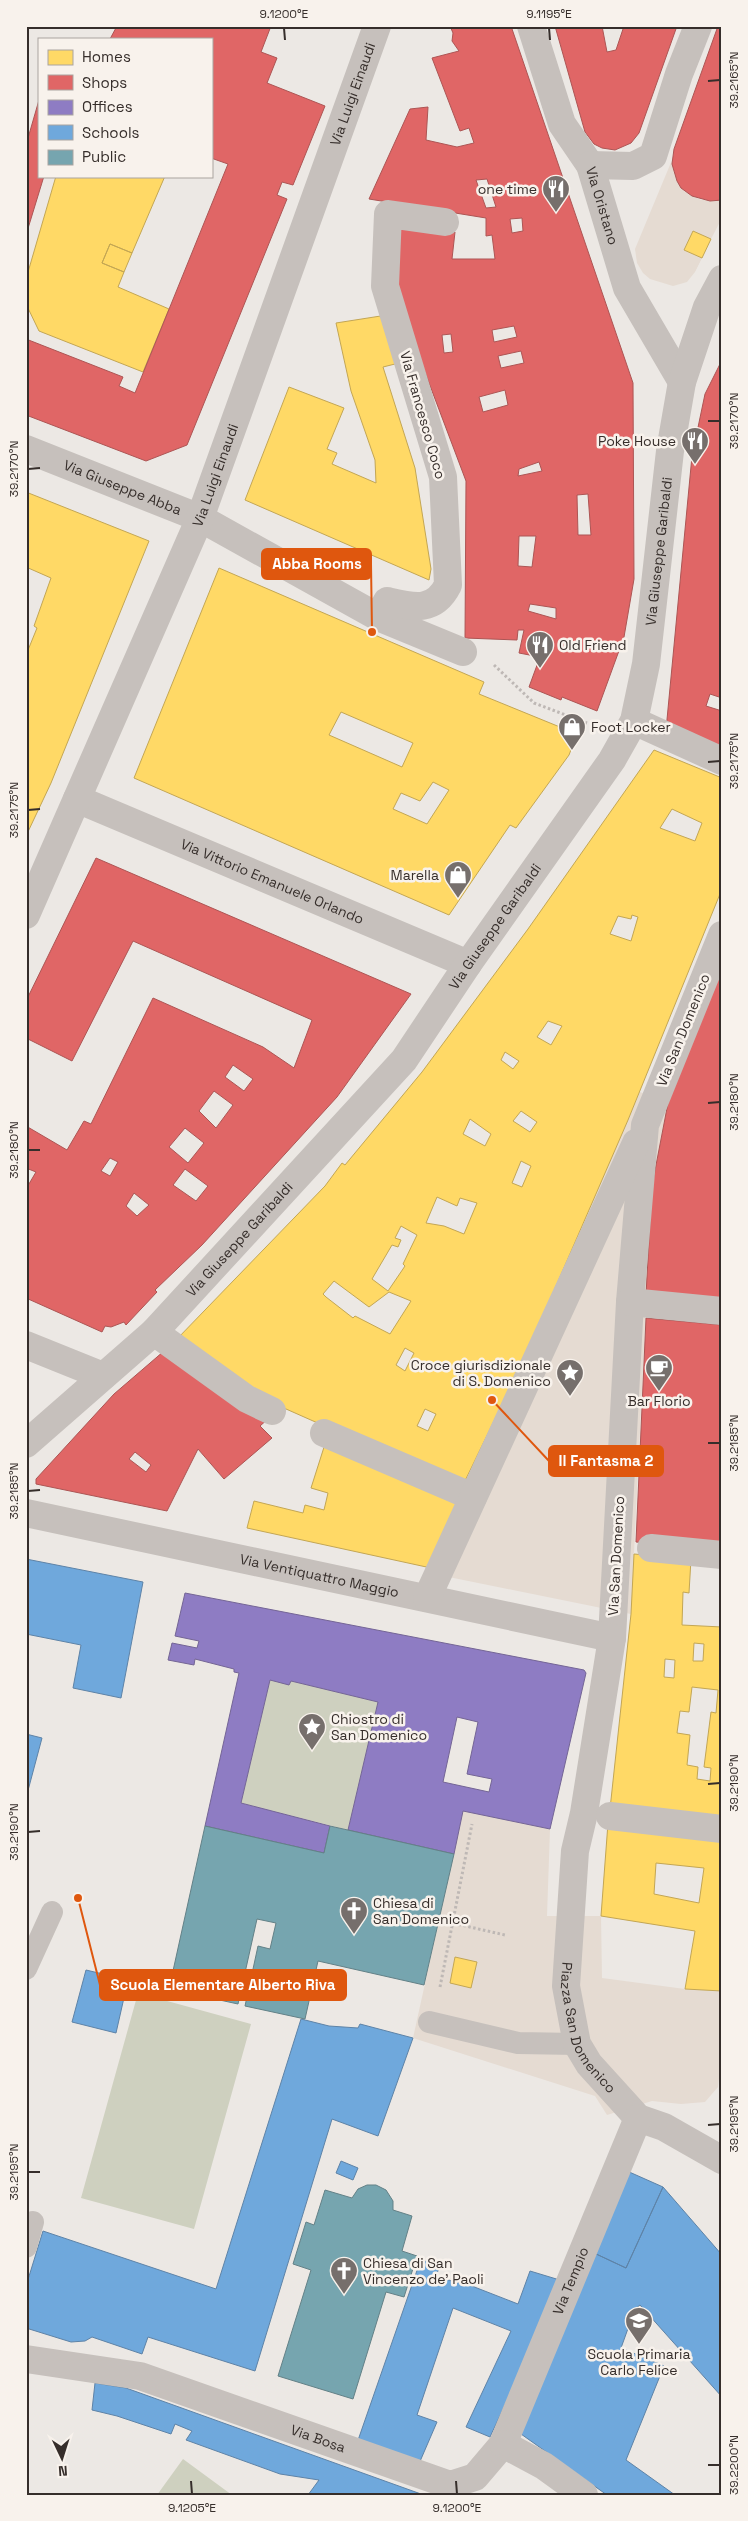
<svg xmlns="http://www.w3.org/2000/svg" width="748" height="2521" font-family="'Space Grotesk',sans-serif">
<rect width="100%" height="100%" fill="#ece8e4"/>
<path fill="#ced0bf" d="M270,1680L291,1681L378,1702L348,1830L241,1803Z
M138,1993L251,2024L194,2229L81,2198Z
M183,2459L232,2495H157Z"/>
<path fill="#e5dbd2" d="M672,160L677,181L684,191L701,200H722V218L711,239L693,231L684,250L702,258L695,272L687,282L673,286L650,279L643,273L637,263L635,249Z
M640,1092L668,1103L652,1186L631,1614L429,1573L462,1487L527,1353Z
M463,1811L550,1829L547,1916H601L602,1978L685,1989L722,1991V2052L718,2087L705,2102L681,2104L652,2101L607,2115L595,2096L413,2038Z"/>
<path fill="#ffd966" stroke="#c3a654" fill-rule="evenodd" d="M56,176H165L132,253L110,244L102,263L124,272L118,287L169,309L143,372L39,331L26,304V279Z
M693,231L711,239L702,258L684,250Z
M110,244L132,253L124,272L102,263Z
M387,315L399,363L383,367L415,468L431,569L429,580L245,500L289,387L344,408L327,449L337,453L332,464L376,483L375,460L351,391L336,323Z
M26,492L149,541L51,783L26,836V655L37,628L34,626L51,578L26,567Z
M219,568L484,682L479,694L577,734L569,755L516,828L510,825L449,915L134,778ZM341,712L413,743L402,767L329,735ZM433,782L449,790L427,824L393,809L401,793L420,801Z
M654,750L722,778V889L628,1120L527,1353L462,1487L259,1397L176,1340L325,1186L342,1163L345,1165L422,1072L528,929ZM672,809L702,823L695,841L660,828ZM632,915L638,917L631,941L610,934L618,916L631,919ZM548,1021L562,1026L551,1045L537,1037ZM505,1052L519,1061L513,1069L501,1060ZM521,1111L537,1122L530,1132L513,1121ZM470,1119L491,1134L485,1146L463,1134ZM521,1161L531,1166L522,1187L512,1183ZM437,1197L457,1206L460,1198L477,1203L464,1234L444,1226L426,1223ZM401,1226L417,1235L403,1264L405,1266L388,1291L372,1279L392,1245L398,1247L401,1240L395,1238ZM334,1281L369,1307L389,1292L411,1301L390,1334L355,1316L353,1318L326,1297L323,1294ZM405,1348L414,1353L405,1371L396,1365ZM425,1409L436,1414L428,1431L417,1426Z
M325,1444L459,1500L431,1568L247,1528L254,1501L303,1513L305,1505L324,1510L328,1493L311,1488Z
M634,1554L691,1559L689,1593L683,1592L682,1625L722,1627V1822L610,1809L631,1614ZM694,1643L704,1644L703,1661H693ZM665,1659L675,1660L674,1678L664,1677ZM692,1687L718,1690L716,1713L711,1712L704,1767L711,1768L710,1781L697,1779L698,1767L687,1765L690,1735L677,1733L680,1711L689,1712Z
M608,1823L722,1834V1991L685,1989L695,1931L601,1916ZM656,1863L704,1868L699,1903L654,1894Z
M455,1957L477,1962L471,1988L450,1983Z"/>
<path fill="#e06666" stroke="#ad5554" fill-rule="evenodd" d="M117,26H271L261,52L277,58L267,83L325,106L293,185L282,182L277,195L287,199L187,445L146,461L26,415V339L123,377L119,386L135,393L228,164L211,158V39H110Z
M450,26H511L633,383L634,579L624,637L597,711L562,697L561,700L529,687L540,657L519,653L524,630H518L517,640L465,638L466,481L392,285L399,224L455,232L452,259H495L492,235L486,236V218L369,199L410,109L428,107L426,140L457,147L474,143L469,128L460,131L432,58L459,51L452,41L453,33ZM487,179L496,207L486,208L476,180ZM522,218L523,231L512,233L510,219ZM514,326L517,337L494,342L492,330ZM451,334L453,352L444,353L442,335ZM521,351L524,363L501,368L498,356ZM505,390L508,405L483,412L479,397ZM539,462L542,471L518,476L519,469ZM588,494L591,535H578L577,495ZM519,536H536L532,567L518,566ZM530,604L556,608V619L528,611Z
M555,26H602L607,52L616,50L624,26H677L639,133L631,143L615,150L602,148L594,144L585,132Z
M718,26H722V200L710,201L692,196L681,188L677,181L672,164L674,149Z
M39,100V176H44L26,235V145Z
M722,360V698L710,694L706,706L722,711V748L666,730L692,456L705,394Z
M96,858L411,994L337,1097L202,1245L155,1290L157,1292L126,1325L124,1322L111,1327L105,1326L102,1332L26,1298V1189L36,1172L26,1168V1126L67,1150L84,1121L91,1124L153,998L263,1047L294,1068L312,1020L133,941L72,1061L26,1038V1001ZM233,1065L253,1079L244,1091L225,1077ZM214,1091L233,1105L216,1128L199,1111ZM185,1128L204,1143L188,1163L169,1147ZM110,1158L118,1162L110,1176L101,1171ZM185,1169L208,1186L196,1201L173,1185ZM134,1193L149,1205L137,1216L126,1206Z
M722,969L720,1233L722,1234V1303L646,1295L652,1186L668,1103Z
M646,1318L722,1325V1550L636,1542Z
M164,1351L269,1418L260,1426L272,1438L224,1479L198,1449L167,1511L36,1484V1479L114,1394ZM135,1452L151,1465L146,1472L129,1459Z"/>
<path fill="#8e7cc3" stroke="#746595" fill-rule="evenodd" d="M185,1593L584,1670L586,1673L550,1829L463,1811L454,1854L348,1830L378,1702L291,1681L289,1685L270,1680L241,1803L330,1826L324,1853L205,1826L239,1673L234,1672V1669L195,1659L194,1665L168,1660L172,1643L197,1648L199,1641L175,1636ZM457,1717L478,1722L467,1774L492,1779L489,1792L443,1782Z"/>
<path fill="#6fa8dc" stroke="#5e83a7" d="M26,1559L143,1582L121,1698L73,1688L81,1645L26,1634Z
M26,1734L42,1738L26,1798Z
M86,1970L128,1980L116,2033L72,2022Z
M301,2019L329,2026L358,2028L360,2024L413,2038L378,2136L332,2119L255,2371L148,2337L142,2354L92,2337L85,2341L71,2342L26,2328V2286L43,2231L216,2289Z
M341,2161L358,2168L353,2180L336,2173Z
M627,2171L663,2187L626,2268L594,2253Z
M663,2187L722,2255V2397L640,2305L635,2309L621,2348L664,2366L626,2460L675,2495H607L521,2434L594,2253L626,2268Z
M421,2259L439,2268L436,2276L458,2283L459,2281L518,2304L530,2271L563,2281L490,2437L466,2427L511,2331L453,2308L417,2415L437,2422L418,2466L356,2446Z
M95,2383L126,2388L421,2494L308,2495L319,2480L280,2474L186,2440L192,2431L175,2424L171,2434L117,2416L92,2410Z"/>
<path fill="#76a5af" stroke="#638187" d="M205,1826L324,1853L330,1826L454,1854L424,1985L318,1961L305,2019L245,2006L258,1946L270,1949L276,1923L257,1919L238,2004L169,1989Z
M367,2185H376L386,2190L393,2201V2210L412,2216L402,2251L417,2256L404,2297L386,2292L353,2399L278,2376L311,2270L293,2264L306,2222L314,2225L325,2190L352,2198L358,2189Z"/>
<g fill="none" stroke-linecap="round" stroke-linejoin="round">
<path stroke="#beb8b5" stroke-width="3" stroke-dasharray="2.5 2.5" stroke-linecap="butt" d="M494,665L534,703L587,723
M439,1920L505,1935
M440,1987L472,1824"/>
<path stroke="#c6c0bc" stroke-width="22" d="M26,1969L52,1912
M429,2022L518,2043L577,2044
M26,2247L33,2222"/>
<g stroke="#c6c0bc" stroke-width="28">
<path id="s1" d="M531,26L562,124L590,165L627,288L682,382"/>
<path d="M590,165L633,166L653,156L679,74L698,26"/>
<path id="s2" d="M26,449L200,518L378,617L463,652"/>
<path d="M378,617L387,601C413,607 434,613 448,585L443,477L385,286L388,214L445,222"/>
<path d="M634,721L722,761"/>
<path id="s3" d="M77,799L468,964"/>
<path id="s4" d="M26,915L200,518L377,26"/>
<path id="s5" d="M722,935L645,1125L630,1302L612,1638L584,1813L575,1851L566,1986L577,2044L589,2064L638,2118L664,2127L722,2160"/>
<path d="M630,1302L722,1311"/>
<path d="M154,1332L247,1399L272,1411"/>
<path d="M26,1345L103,1376"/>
<path d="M324,1433L473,1497"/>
<path id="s6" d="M26,1444L154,1332L404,1060L468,964L612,760L634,721L646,664L670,451L682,382L707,307L722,279"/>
<path id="s7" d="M26,1513L612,1638"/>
<path d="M651,1548L722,1555"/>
<path d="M427,1598L636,1143"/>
<path d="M610,1816L722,1829"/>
<path id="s8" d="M26,2359L140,2376L450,2485L475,2477L503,2444L638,2118"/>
<path d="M503,2444L544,2466L584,2495"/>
</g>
</g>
<path fill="none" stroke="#362e2b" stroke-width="2" d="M284,28L285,40M549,28L550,40M708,81L720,80M708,421H720M28,469L40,468M708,762L720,761M28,810L40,809M708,1103L720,1102M28,1150H40M708,1443H720M28,1491L40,1490M708,1784L720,1783M28,1832L40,1831M708,2125L720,2124M28,2172H40M708,2465H720M191,2481L192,2494M456,2481L457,2494"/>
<defs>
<symbol id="restaurant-pin" viewBox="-11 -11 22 30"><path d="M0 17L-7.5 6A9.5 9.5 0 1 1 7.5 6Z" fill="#766f6c" stroke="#f8f2ec"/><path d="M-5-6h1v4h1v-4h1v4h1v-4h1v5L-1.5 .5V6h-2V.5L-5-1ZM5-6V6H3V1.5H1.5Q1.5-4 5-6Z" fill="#fff"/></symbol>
<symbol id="shop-pin" viewBox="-11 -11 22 30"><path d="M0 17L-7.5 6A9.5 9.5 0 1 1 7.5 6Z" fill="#766f6c" stroke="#f8f2ec"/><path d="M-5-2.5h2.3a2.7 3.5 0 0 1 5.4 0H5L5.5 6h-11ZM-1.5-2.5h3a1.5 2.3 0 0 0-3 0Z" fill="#fff"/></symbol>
<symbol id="cafe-pin" viewBox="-11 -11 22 30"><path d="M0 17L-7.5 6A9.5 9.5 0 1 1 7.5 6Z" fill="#766f6c" stroke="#f8f2ec"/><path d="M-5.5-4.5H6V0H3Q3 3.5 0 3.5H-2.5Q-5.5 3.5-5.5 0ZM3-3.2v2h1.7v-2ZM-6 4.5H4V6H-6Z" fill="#fff"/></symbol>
<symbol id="sight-pin" viewBox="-11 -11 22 30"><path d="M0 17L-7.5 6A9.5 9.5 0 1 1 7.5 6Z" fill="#766f6c" stroke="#f8f2ec"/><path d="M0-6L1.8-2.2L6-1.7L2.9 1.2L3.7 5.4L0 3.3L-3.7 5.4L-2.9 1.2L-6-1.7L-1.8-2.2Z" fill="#fff"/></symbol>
<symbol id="church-pin" viewBox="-11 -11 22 30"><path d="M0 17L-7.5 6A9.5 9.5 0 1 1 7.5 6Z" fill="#766f6c" stroke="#f8f2ec"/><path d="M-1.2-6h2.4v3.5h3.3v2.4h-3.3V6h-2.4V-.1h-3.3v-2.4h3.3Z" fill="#fff"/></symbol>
<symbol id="school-pin" viewBox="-11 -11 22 30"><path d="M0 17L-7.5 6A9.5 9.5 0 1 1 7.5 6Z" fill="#766f6c" stroke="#f8f2ec"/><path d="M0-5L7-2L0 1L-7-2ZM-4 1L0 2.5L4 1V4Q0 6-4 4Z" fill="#fff"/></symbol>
</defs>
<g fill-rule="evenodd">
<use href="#restaurant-pin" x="540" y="173" width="32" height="43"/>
<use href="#restaurant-pin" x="679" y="425" width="32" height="43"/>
<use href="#restaurant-pin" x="524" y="629" width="32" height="43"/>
<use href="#shop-pin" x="556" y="711" width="32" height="43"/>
<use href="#shop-pin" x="442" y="859" width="32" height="43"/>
<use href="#cafe-pin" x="643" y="1352" width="32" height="43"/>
<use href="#sight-pin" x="554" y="1357" width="32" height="43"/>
<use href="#sight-pin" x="296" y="1711" width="32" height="43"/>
<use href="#church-pin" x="338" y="1895" width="32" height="43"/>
<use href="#church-pin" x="328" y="2255" width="32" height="43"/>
<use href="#school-pin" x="623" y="2305" width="32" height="43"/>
</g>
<g text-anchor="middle" stroke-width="5" stroke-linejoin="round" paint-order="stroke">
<g font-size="14" fill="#362e2b" stroke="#f8f2ec">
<text dy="5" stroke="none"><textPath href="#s4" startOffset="884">Via Luigi Einaudi</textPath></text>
<text dy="5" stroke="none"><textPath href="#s1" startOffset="195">Via Oristano</textPath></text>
<text transform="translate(423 415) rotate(74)" y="5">Via Francesco Coco</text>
<text dy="5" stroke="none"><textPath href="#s4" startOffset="479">Via Luigi Einaudi</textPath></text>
<text dy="5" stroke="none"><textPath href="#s2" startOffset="104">Via Giuseppe Abba</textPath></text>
<text dy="5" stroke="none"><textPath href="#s6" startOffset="1121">Via Giuseppe Garibaldi</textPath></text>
<text dy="5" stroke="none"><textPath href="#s3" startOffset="212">Via Vittorio Emanuele Orlando</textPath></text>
<text dy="5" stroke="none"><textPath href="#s6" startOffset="701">Via Giuseppe Garibaldi</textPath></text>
<text transform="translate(683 1030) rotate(-68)" y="5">Via San Domenico</text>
<text dy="5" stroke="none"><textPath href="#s6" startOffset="296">Via Giuseppe Garibaldi</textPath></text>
<text transform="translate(616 1556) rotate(-87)" y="5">Via San Domenico</text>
<text dy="5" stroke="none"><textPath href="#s7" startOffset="300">Via Ventiquattro Maggio</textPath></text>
<text dy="5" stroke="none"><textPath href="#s5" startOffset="1118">Piazza San Domenico</textPath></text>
<text dy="5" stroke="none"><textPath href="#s8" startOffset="690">Via Tempio</textPath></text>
<text dy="5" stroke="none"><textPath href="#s8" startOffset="304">Via Bosa</textPath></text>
</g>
<g font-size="14" fill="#362e2b" stroke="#f8f2ec" text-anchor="start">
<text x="537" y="194" text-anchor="end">one time</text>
<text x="676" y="446" text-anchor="end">Poke House</text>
<text x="559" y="650">Old Friend</text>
<text x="591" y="732">Foot Locker</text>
<text x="439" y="880" text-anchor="end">Marella</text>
<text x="551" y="1370" text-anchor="end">Croce giurisdizionale<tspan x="551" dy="16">di S. Domenico</tspan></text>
<text x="659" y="1406" text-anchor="middle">Bar Florio</text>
<text x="331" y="1724">Chiostro di<tspan x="331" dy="16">San Domenico</tspan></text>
<text x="373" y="1908">Chiesa di<tspan x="373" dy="16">San Domenico</tspan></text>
<text x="363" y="2268">Chiesa di San<tspan x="363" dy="16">Vincenzo de' Paoli</tspan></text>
<text x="639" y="2359" text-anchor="middle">Scuola Primaria<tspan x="639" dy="16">Carlo Felice</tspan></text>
</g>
</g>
<path fill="none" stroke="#df570e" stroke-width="2" d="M372 632L371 564M492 1400L549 1461M78 1898L100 1985"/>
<g fill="#df570e" stroke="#f8f2ec" stroke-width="2">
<circle cx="372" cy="632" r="5"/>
<circle cx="492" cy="1400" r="5"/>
<circle cx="78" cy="1898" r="5"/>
</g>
<g fill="#df570e" stroke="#df570e" stroke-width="2">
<rect x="262" y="549" width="109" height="30" rx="5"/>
<rect x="549" y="1446" width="114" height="30" rx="5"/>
<rect x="100" y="1970" width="246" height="30" rx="5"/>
</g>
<g font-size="15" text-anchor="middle" font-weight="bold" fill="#fff">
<text x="317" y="569">Abba Rooms</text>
<text x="606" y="1466">Il Fantasma 2</text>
<text x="223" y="1990">Scuola Elementare Alberto Riva</text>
</g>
<rect width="748" height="2521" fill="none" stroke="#f8f2ec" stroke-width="55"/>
<rect x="38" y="38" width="175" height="140" fill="#f8f2ec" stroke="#aaa49f"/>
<rect x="48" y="50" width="25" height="15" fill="#ffd966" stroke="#aaa49f"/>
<text x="82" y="62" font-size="15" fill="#362e2b">Homes</text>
<rect x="48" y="75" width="25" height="15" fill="#e06666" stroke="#aaa49f"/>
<text x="82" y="88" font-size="15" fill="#362e2b">Shops</text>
<rect x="48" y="100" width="25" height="15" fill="#8e7cc3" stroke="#aaa49f"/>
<text x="82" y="112" font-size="15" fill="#362e2b">Offices</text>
<rect x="48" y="125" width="25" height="15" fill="#6fa8dc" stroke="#aaa49f"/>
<text x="82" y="138" font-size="15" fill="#362e2b">Schools</text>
<rect x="48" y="150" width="25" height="15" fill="#76a5af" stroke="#aaa49f"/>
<text x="82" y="162" font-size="15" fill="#362e2b">Public</text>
<g transform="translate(62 2458) rotate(176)" stroke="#f8f2ec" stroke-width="4" paint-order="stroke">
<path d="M0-4L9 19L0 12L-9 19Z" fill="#362e2b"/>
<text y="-8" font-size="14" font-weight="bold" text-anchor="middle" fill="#362e2b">N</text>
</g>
<rect x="28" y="28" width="692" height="2466" fill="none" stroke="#362e2b" stroke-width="2"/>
<g font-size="12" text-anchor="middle" fill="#362e2b">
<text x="284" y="18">9.1200°E</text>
<text x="549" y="18">9.1195°E</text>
<text transform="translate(734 80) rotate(-90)" y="4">39.2165°N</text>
<text transform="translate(734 421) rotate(-90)" y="4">39.2170°N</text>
<text transform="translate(14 469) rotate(-90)" y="4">39.2170°N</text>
<text transform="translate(734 761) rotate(-90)" y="4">39.2175°N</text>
<text transform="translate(14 810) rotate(-90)" y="4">39.2175°N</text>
<text transform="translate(734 1102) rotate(-90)" y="4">39.2180°N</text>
<text transform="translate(14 1150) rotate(-90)" y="4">39.2180°N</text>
<text transform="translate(734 1443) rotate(-90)" y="4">39.2185°N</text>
<text transform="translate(14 1491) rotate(-90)" y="4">39.2185°N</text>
<text transform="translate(734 1783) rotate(-90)" y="4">39.2190°N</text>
<text transform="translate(14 1832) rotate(-90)" y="4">39.2190°N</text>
<text transform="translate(734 2124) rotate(-90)" y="4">39.2195°N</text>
<text transform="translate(14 2172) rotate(-90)" y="4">39.2195°N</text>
<text transform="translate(734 2465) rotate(-90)" y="4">39.2200°N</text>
<text x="192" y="2512">9.1205°E</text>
<text x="457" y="2512">9.1200°E</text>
</g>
</svg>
